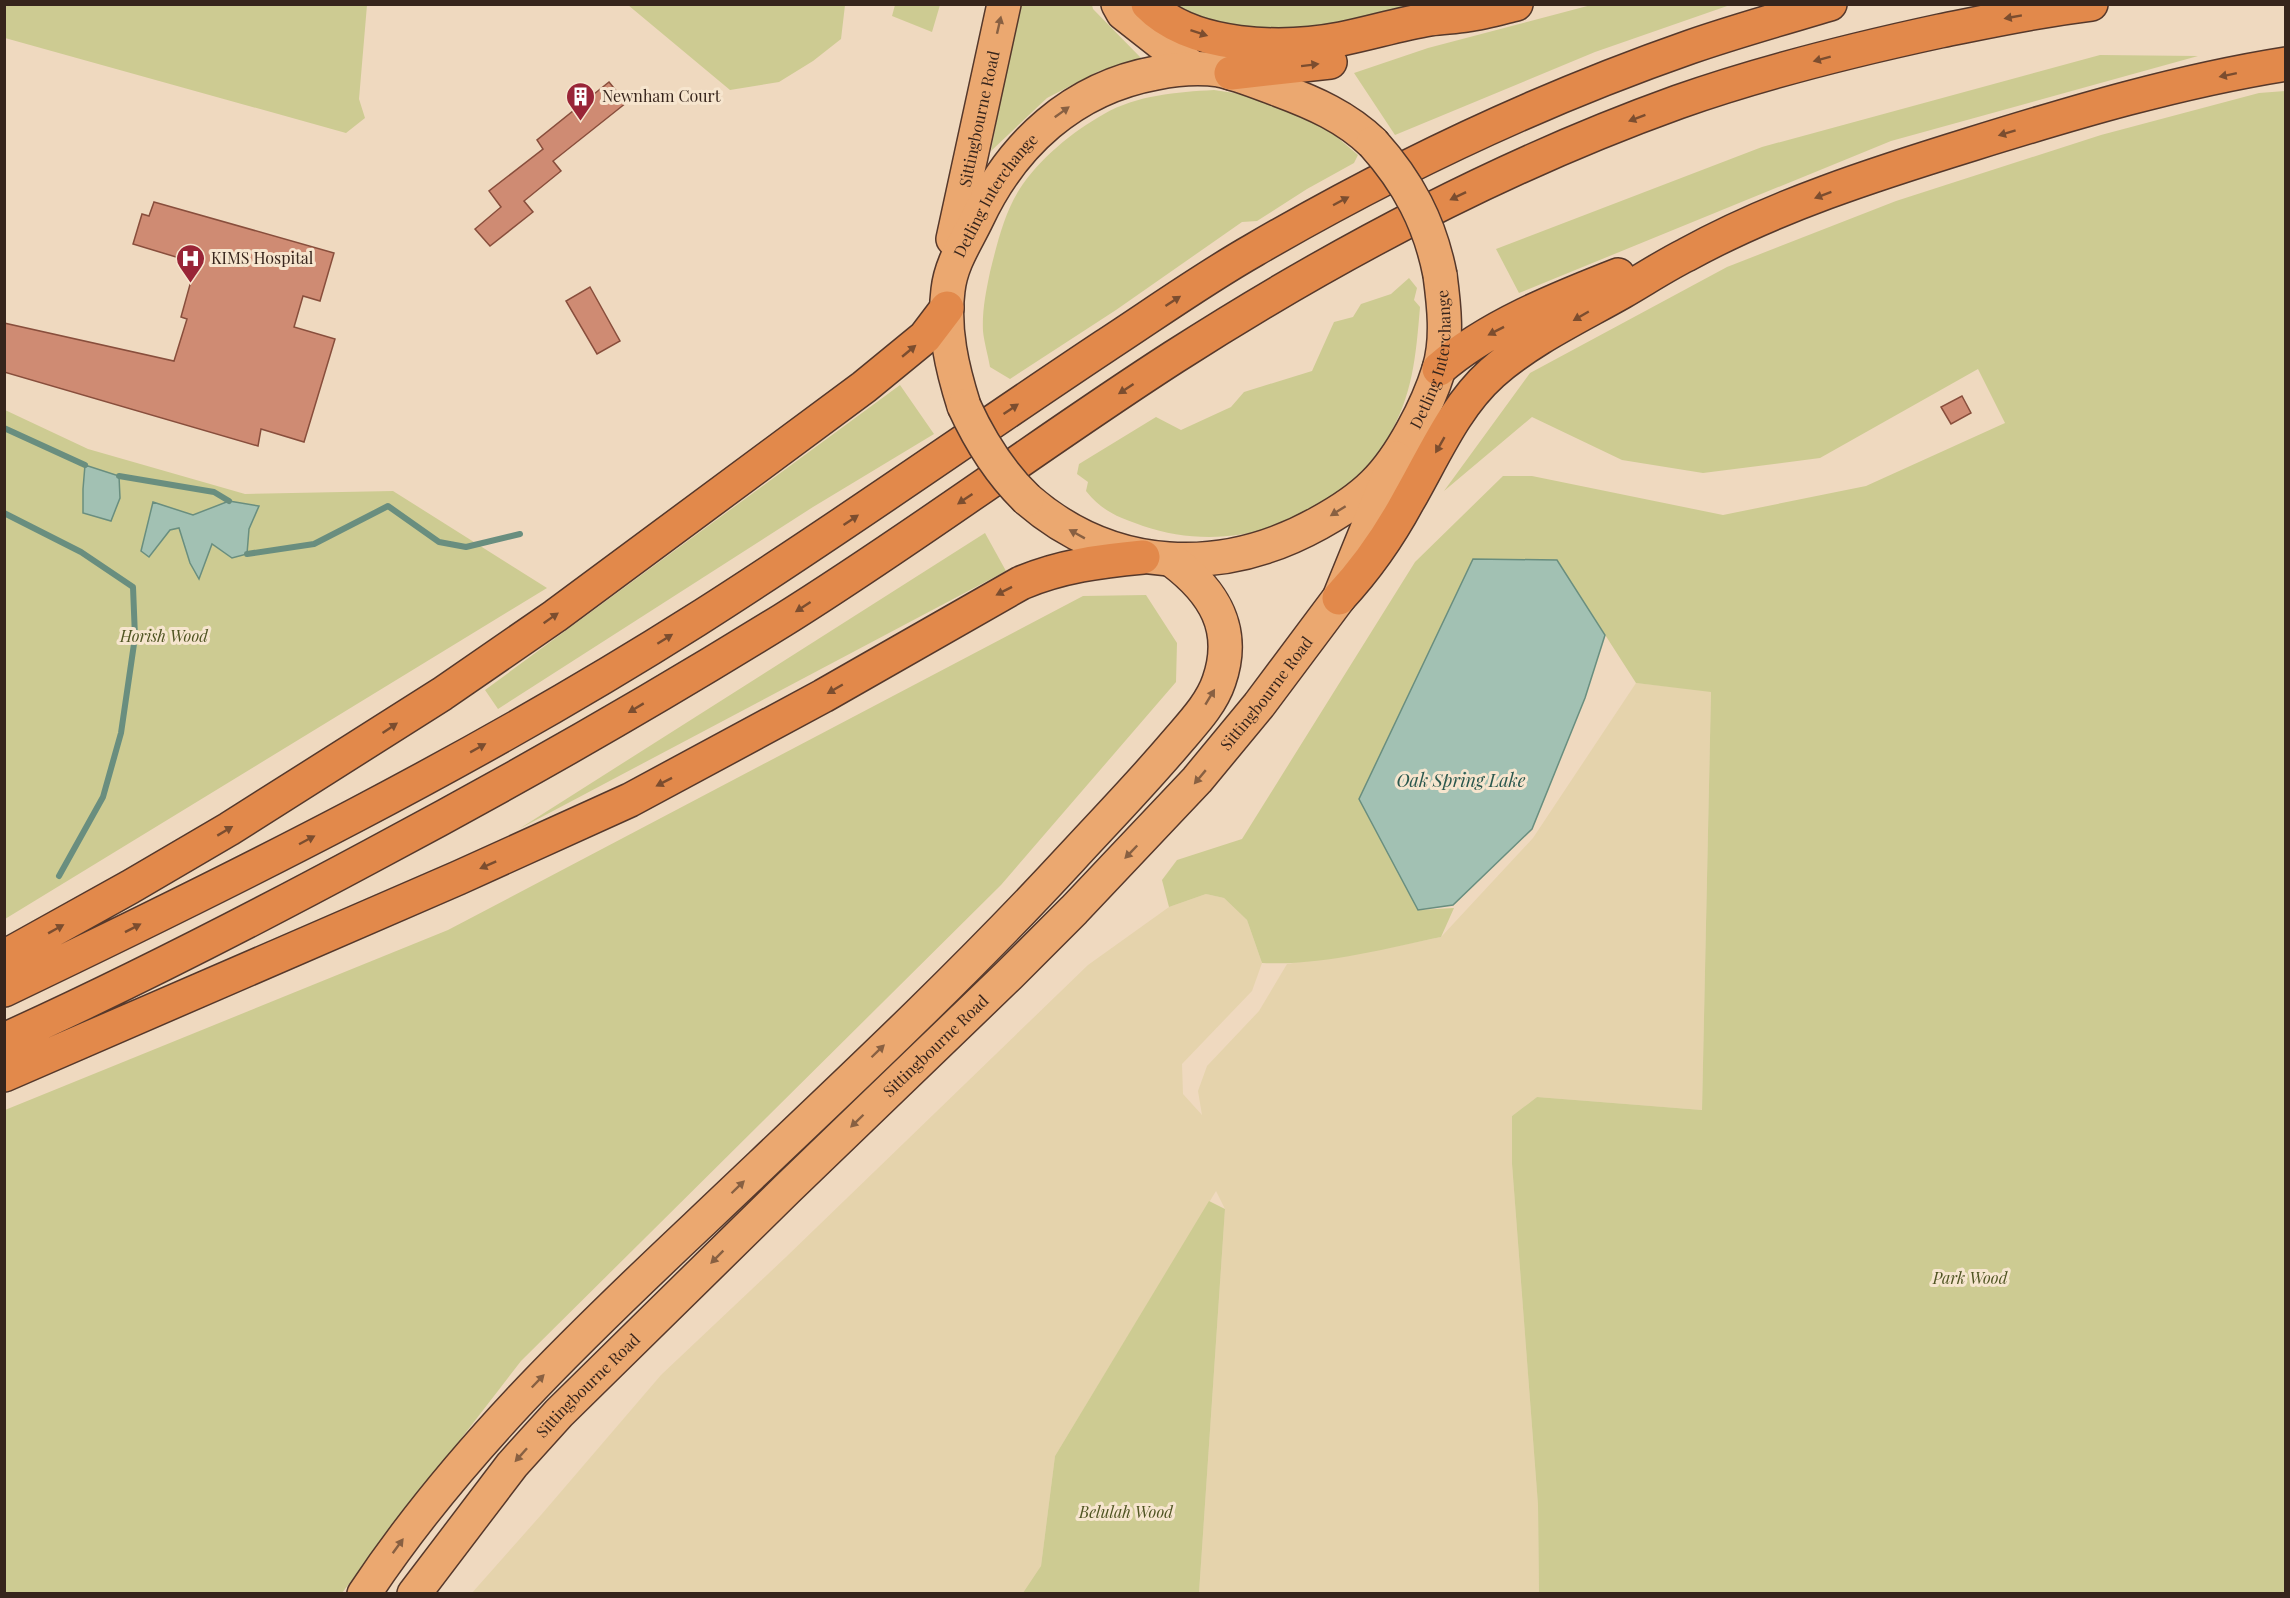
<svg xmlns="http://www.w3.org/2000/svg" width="2290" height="1598" font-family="'Playfair Display',serif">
<rect width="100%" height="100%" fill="#efd9bf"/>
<path fill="#e5d3ac" d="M1636,683L1711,691L1702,1110L1537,1097L1512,1116V1164L1538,1505L1539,1593H1199L1225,1209L1216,1191L1055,1456L1041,1566L1027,1593L471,1594L541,1515L661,1375L786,1257L1088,965L1169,907L1206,894L1224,898L1247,920L1262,963L1252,991L1182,1064L1183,1094L1202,1115L1198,1091L1207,1066L1259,1011L1287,964L1383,949L1441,937L1533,838Z"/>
<path fill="#cdcb92" d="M1595,4L1730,5L1595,52L1395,135L1354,73L1428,48Z
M4,5H367L359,99L365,118L346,133L5,38Z
M628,5L845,4V5L841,39L813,61L779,82L730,90Z
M895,5H940L932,32L892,16Z
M1018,5H1092L1093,9L1142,59L1099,71L1047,98L991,151Z
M1177,5H1453C1373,22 1250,50 1177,5Z
M2100,55L2198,56L1891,141L1519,293L1496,249L1762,147Z
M1214,90L1254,96L1324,126L1358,155L1354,163L1307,189L1257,221L1242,222L1116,310L1010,379L990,367C988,355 984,342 983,331C982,311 986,291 990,272C997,244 1004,214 1019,190C1039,159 1072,132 1104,114C1137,95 1177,92 1214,90Z
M2285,91V1593H1539L1538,1505L1512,1164V1116L1537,1097L1702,1110L1711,692L1636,683L1557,560L1418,910L1454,908L1441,937C1384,949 1320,966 1262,963L1247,920L1224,898L1206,894L1169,907L1162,880L1177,860L1242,839L1415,562L1503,476H1532L1723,515L1866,486L2005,423L1978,369L1820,458L1703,473L1622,460L1532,417L1444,491L1530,373L1727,267L1896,201L2101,135L2259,93Z
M1409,278L1417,288L1414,300L1420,307C1416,355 1413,396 1387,439C1337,520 1234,557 1143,526C1118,517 1103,512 1086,491L1088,482L1077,474L1079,464L1156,417L1181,430L1231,407L1244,392L1312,371L1334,322L1353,317L1361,304L1391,294Z
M900,385L934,434L813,507L498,709L485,690Z
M5,410L88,449L245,494L393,491L547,588L5,919Z
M985,533L1006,571L519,829Z
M1146,595L1177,643L1176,682L1001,885L521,1361L342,1593L5,1594V1110L448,930L1083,596Z
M1209,1201L1225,1209L1199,1593H1023L1041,1566L1055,1456Z"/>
<path fill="#a2c1b3" stroke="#698e7f" stroke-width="1.5" d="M85,465L119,476L120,498L111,521L83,513V489Z
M229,501L259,506L249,529L247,554L232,558L212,544L199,579L190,563L179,528L170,530L149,557L141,551L153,502L193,515Z
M1473,559L1557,560L1605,635L1585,698L1532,829L1453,905L1418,910L1359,799Z"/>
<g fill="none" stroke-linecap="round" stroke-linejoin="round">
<path stroke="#698e7f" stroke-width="6" d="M4,428L85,465
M119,476L214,492L229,501
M4,513L81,552L133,587L135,637L121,733L103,797L59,876
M247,554L314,544L388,506L439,542L466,547L520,534"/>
</g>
<path fill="#cf8b73" stroke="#884e3c" stroke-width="1.5" d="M609,82L626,103L553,161L561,171L524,201L533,212L490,246L475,229L501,207L489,191L543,149L537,140Z
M154,202L334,253L320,301L303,296L294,327L335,339L304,442L261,429L258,446L4,372V323L174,361L187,319L181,317L196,263L133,244L142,214L149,216Z
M590,287L620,341L597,354L566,301Z
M1962,396L1971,413L1951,424L1941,407Z"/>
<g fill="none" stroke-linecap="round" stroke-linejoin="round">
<defs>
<g id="trunk">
<path d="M1118,4L1123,13L1193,68"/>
<path id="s1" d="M953,239L1004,4"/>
<path id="s2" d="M964,406C952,368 943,330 948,290C951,263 966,242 977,219C1012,144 1073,88 1156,73C1176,69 1198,67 1219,70C1239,74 1260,83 1279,90C1314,103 1346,117 1373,143"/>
<path id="s3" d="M1027,499C1112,573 1222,577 1319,523C1339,512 1358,500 1374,484C1401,458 1428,405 1439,369C1448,340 1444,305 1440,275"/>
<path d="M364,1594C456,1455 577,1339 697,1226C824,1105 953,986 1071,858C1106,820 1142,783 1175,744C1191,725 1211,705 1219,681C1237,629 1214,592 1173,561"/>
<path id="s4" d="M414,1594L512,1465L559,1413L787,1189L1009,975L1074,910L1197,780L1259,705L1339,598L1396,458"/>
</g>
<path id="motorway" d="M1148,4C1192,49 1283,50 1341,39C1371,33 1400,24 1430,19C1442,17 1455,17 1467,15C1483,13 1500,8 1516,4
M1231,73L1330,62
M1439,369C1487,327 1559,298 1618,275
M1339,598C1367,568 1388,538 1408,501C1433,458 1454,407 1492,373C1529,340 1578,317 1622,292C1643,280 1664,266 1686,255C1775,206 1875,174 1972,144C2075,112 2179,81 2286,64
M4,957L130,887L229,829L442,694L555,616L864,387L925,337L947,308
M4,990C240,877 475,760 696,620C835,532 968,437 1105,346C1154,314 1203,279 1254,250C1393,169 1538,100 1690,47C1736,31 1783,18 1830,4
M4,1040C130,983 252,920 373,855C512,781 649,703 783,620C916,537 1042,442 1174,357C1333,255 1500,166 1678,102C1763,72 1852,50 1940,31C1990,21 2040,10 2091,4
M4,1075L458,878L630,800L823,696L1021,583C1061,566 1101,561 1143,557"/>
</defs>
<use href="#trunk" stroke="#55382b" stroke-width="36"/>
<use href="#motorway" stroke="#55382b" stroke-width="36"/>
<use href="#trunk" stroke="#eba870" stroke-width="33"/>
<use href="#motorway" stroke="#e2894b" stroke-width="33"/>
<defs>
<path id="trunk-bridge" d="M1373,143C1408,182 1430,223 1440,275
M964,406C980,441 999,472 1027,499"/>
</defs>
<use href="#trunk-bridge" stroke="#55382b" stroke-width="36" stroke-linecap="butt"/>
<use href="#trunk-bridge" stroke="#eba870" stroke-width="33"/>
</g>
<defs><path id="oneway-solid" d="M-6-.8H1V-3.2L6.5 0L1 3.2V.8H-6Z" transform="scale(1.5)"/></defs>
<g fill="#7b4d2f">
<use href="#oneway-solid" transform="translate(2013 17) rotate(170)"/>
<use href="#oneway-solid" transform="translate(1199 33) rotate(18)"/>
<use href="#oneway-solid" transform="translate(1822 59) rotate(165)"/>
<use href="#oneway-solid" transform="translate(1310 65) rotate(-7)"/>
<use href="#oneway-solid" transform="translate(2228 75) rotate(168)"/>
<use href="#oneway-solid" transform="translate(1637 118) rotate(159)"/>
<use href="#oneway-solid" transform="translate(2007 133) rotate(163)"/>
<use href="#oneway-solid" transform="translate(1823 195) rotate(159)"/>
<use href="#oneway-solid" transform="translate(1458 196) rotate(154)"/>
<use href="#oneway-solid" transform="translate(1341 201) rotate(-28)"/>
<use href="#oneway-solid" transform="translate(1173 301) rotate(-33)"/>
<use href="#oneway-solid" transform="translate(1581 316) rotate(150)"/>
<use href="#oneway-solid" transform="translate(1496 331) rotate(153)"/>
<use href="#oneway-solid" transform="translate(909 351) rotate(-40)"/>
<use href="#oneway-solid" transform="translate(1126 389) rotate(147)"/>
<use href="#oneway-solid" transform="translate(1011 409) rotate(-34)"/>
<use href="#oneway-solid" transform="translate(1440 445) rotate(120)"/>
<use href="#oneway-solid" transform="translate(965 499) rotate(146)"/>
<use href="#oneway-solid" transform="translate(851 520) rotate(-34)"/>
<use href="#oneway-solid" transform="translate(1004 591) rotate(153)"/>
<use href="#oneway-solid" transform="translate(803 607) rotate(147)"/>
<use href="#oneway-solid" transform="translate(551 618) rotate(-35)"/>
<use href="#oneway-solid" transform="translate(665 639) rotate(-32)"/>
<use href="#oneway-solid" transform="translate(835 689) rotate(150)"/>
<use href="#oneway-solid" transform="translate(636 708) rotate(149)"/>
<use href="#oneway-solid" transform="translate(390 728) rotate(-34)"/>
<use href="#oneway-solid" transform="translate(478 748) rotate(-29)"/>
<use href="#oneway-solid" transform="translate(664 782) rotate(153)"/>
<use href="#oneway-solid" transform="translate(225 831) rotate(-31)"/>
<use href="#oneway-solid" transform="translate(307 840) rotate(-28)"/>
<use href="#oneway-solid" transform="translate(488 865) rotate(156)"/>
<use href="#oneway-solid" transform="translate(133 928) rotate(-27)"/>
<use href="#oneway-solid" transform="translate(56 929) rotate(-29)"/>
</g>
<g fill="#886042">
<use href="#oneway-solid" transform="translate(999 25) rotate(-77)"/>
<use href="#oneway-solid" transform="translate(1062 112) rotate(-36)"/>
<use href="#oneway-solid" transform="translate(1338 511) rotate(148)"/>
<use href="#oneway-solid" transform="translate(1077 534) rotate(-151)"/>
<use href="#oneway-solid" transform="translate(1210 697) rotate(-59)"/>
<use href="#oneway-solid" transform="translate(1200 777) rotate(130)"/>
<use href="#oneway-solid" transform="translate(1131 852) rotate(134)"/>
<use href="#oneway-solid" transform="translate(878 1051) rotate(-44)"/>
<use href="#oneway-solid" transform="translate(857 1121) rotate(136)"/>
<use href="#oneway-solid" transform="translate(738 1187) rotate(-44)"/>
<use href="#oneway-solid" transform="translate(717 1257) rotate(135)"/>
<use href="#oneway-solid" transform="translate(538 1381) rotate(-46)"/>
<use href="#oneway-solid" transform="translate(521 1455) rotate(132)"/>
<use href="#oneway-solid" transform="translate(398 1546) rotate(-54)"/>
</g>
<defs>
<symbol id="building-pin" viewBox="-11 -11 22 30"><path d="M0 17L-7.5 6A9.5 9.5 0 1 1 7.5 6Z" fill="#992537" stroke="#f6e5ce"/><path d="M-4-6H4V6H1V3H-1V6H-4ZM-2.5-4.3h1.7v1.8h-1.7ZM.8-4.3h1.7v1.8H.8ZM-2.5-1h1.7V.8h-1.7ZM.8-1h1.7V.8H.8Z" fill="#fff"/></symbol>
<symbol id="hospital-pin" viewBox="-11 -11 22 30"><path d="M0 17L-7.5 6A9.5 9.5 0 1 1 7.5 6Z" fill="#992537" stroke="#f6e5ce"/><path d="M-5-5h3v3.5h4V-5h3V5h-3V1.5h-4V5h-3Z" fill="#fff"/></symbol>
</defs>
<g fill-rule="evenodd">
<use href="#building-pin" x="564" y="80" width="33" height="45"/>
<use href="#hospital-pin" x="174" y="242" width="33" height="45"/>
</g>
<g text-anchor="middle" stroke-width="6" stroke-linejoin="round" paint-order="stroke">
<g font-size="16" fill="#37251c" stroke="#f6e5ce" text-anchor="start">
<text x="602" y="102">Newnham Court</text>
<text x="211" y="264">KIMS Hospital</text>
</g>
<g font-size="16" fill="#37251c" stroke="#f6e5ce">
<text dy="6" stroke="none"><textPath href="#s1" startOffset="123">Sittingbourne Road</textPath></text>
<text dy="6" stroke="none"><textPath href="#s2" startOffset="225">Detling Interchange</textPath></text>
<text dy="6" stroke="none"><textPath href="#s3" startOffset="522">Detling Interchange</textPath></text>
<text dy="6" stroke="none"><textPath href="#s4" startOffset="1242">Sittingbourne Road</textPath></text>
<text dy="6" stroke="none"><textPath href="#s4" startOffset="758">Sittingbourne Road</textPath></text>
<text dy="6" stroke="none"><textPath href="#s4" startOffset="272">Sittingbourne Road</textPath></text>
</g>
<g font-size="16" font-style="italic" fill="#4f5422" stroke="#f6e5ce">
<text x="164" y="642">Horish Wood</text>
<text x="1970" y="1284">Park Wood</text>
<text x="1126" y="1518">Belulah Wood</text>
</g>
<g font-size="18" font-style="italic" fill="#2a574d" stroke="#f6e5ce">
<text x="1461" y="787">Oak Spring Lake</text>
</g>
</g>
<rect width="2290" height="1598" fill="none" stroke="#37251c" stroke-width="12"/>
</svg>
